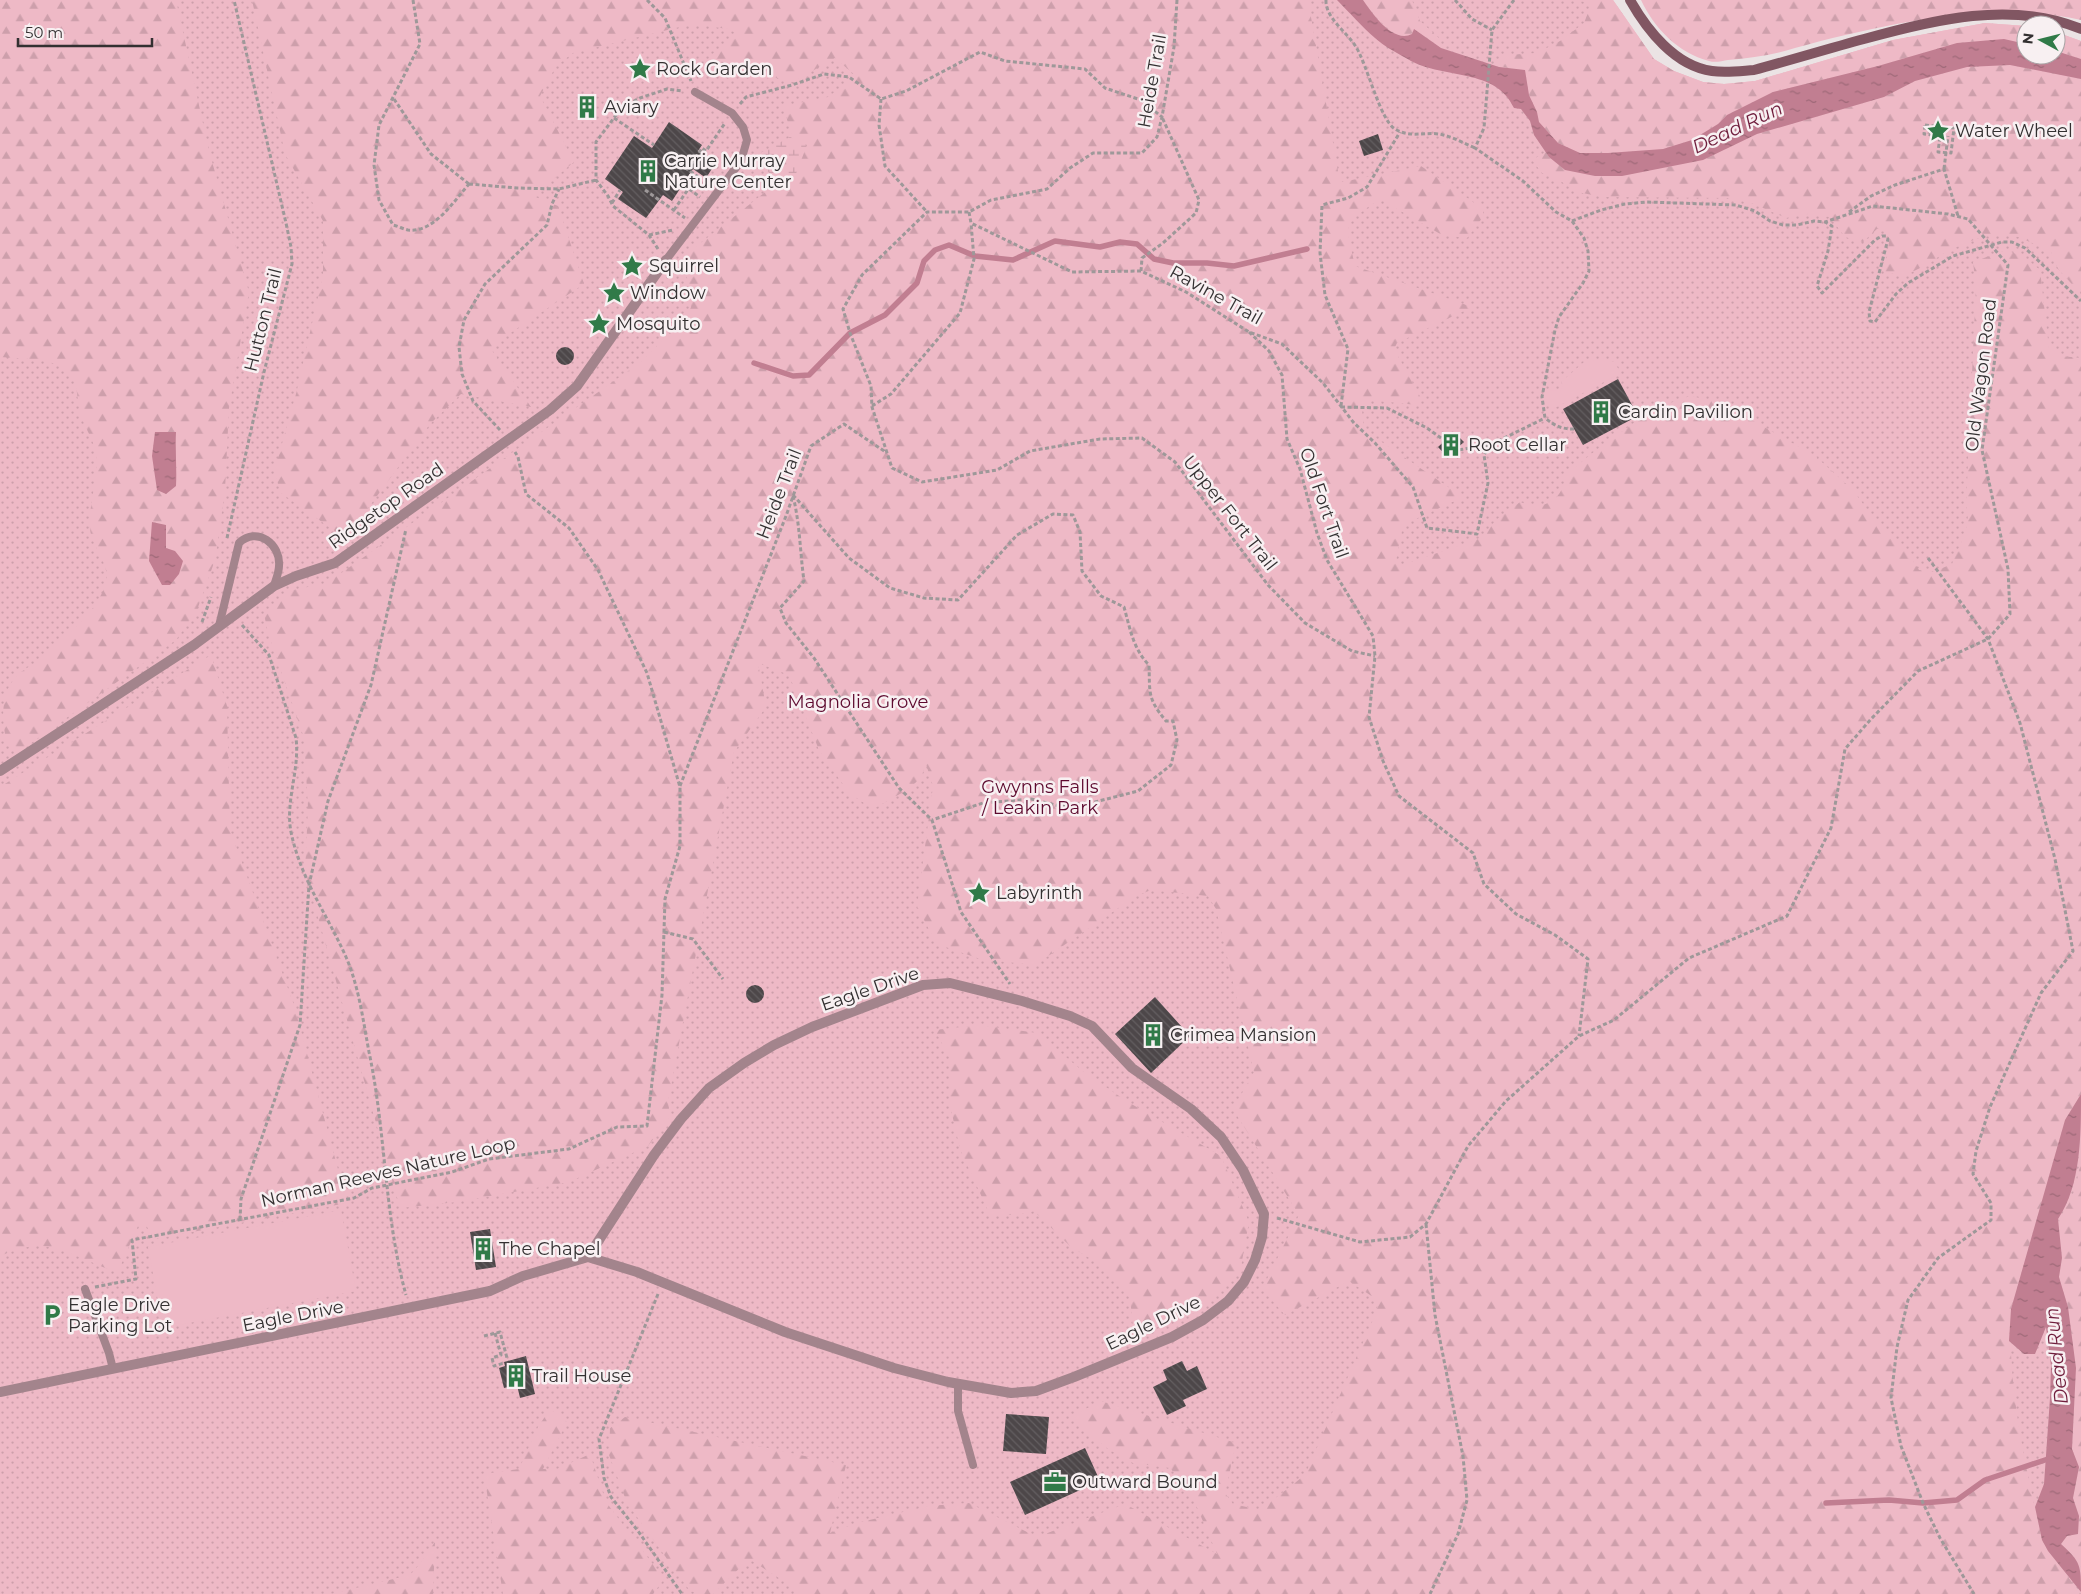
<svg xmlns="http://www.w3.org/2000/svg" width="2081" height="1594" font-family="Montserrat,sans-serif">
<defs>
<pattern id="grass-dots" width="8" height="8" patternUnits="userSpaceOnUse" patternTransform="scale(1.25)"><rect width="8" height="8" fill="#eeb9c6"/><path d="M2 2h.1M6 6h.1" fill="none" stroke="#cd9fab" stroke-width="1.8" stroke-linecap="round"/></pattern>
<pattern id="forest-firs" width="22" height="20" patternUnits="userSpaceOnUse" patternTransform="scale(1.25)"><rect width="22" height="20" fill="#eeb9c6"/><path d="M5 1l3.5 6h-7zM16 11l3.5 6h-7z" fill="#cd9fab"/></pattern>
<pattern id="wetland-marsh" width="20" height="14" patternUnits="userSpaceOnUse" patternTransform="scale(1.25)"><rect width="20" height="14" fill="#eeb9c6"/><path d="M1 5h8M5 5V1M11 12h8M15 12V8" fill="none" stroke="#cd9fab"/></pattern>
<pattern id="water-ripples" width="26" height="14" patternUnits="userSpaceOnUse" patternTransform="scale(1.25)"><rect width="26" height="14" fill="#c17e91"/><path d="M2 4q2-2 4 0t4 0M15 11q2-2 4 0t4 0" fill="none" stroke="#9d6877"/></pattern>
<pattern id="building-back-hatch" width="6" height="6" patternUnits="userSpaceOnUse" patternTransform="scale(1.25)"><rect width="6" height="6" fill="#4d4749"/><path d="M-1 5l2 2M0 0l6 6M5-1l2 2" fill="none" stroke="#645f61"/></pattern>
</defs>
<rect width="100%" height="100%" fill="#ebe3e4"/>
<path fill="url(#grass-dots)" d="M0,0H1613L1654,59L1674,71L1703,82L1724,84L1755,81L1893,40L1985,23L2026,26V55H2056V32L2081,41V1594H0Z"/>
<path fill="url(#forest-firs)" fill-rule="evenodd" d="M0,0H176L209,151L249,292L229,408L225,490L215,560L197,610L176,640L20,751L7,745C0,711 0,680 34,664C58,642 96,616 106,583C111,564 92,548 90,529C88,504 99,479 96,454C94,439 83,426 80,411C77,400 78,389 73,378C64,357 20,359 0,357ZM176,432L175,450L177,469L155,433ZM166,538V548L175,551L149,561Z
M252,0H1308L1339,177L1342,182L1421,166L1483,209V217L1467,238L1442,235L1380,199C1342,225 1345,221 1355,266L1472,307L1397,343L1394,349L1422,400L1417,405L1370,400L1362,410L1364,430L1463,497L1403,525L1396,561L1402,565L1481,538L1496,520L1520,502C1545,511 1562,501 1566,475L1591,454L1653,409L1690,396L1720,402L1815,456L1853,490L1868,511L1909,555L1919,570L1933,572L1952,564C1958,548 1973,524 1966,506L1976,286L1973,262L2006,250L2024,257L2040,270L2049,348L2061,356L2081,358V1094L2065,1120L2011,1309C2007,1387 2025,1464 2042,1540L2048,1551L2081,1594H799V1591L749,1559L713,1594H701L690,1591L627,1503L609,1455L610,1428L625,1417L846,1465L830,1533L857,1523L928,1506L969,1503L1031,1534H1045L1125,1504L1217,1554L1190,1491L1170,1468L1133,1463L1108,1449L1075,1421L1076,1414L1101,1401L1236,1443L1225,1493L1233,1504L1260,1510L1305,1475L1375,1315L1379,1301L1349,1281L1285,1315L1262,1289L1299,1215L1233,1109L1254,1072L1216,909L1208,896L1151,890L1136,896L1035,965L980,959L937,944L917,907L933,786L925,761L922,777L907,790L873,809L849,793L819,750L789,675L758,663L766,707L734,752L668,1102L670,1117L648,1146L569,1182L457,1202L400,1208L305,871L308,808L304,738L268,633L264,614L293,590L327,583L641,362L688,314L691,307L684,256L797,167L799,160L783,106L828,97L856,76L835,58L793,82L774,77L759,80L730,66L711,55L734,39V32L728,29L692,24L573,53L556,66L540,96L574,162L533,196L558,206L584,284L495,343L491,349L531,407L461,394L430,424L352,530L339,534L281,493L274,472L296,394L323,275V221L285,154Z
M1363,0H1412L1420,21L1441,40V48L1415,29C1403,53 1371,12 1363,0Z
M1579,0H1613L1654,59L1674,71L1703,82L1724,84L1755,81L1893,40L1985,23L2026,26V44L2004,39L1957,43L1878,66L1773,92L1727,115L1718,124L1692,140L1663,149L1608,153H1580L1558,143L1539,122L1537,112L1529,95L1525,70L1494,66L1506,55L1537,53L1560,41L1584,23L1591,5Z
M1641,0H2081V20C1993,0 1883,24 1795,48C1773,55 1752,58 1728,60C1722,61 1715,63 1709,61C1678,53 1654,28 1641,0Z
M2056,32L2081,41V59L2056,51Z
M2010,65L2081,79V294L2058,269L2051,252L2019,237L1991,234L1971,241L1947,251L1928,264L1906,275L1885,273L1890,234L1878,228L1863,242L1845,237L1830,217L1808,214L1786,218L1754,204L1730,198L1603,197L1577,192L1559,180L1542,173L1532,160L1546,152L1549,157L1595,176H1622L1703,160L1757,134L1884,97L1915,81L1967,67Z
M211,655L227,706L230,830L294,1005L347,1203L155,1239L145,1224L138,1226L119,1269L113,1271C94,1264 58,1245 38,1246C27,1246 11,1251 0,1256V787Z
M979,1025L1037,1033L1085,1073L1128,1102L1221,1156L1249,1222L1240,1272L1200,1311L1134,1336L1130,1298L1101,1265L1071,1247L1034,1211L1017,1215H990L960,1149L949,1101V1057L935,1030Z
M2081,1155V1567L2071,1553L2061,1544L2079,1516L2073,1498L2079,1467L2072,1449L2076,1368L2068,1307L2059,1277L2062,1257L2058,1219C2075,1200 2078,1180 2081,1155Z
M550,1409L567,1422L543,1469H557L590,1454L606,1502L664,1579L653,1594H503L484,1474L519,1469L538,1427Z
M435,1542L433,1594H331L410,1575L419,1565Z"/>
<path fill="url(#wetland-marsh)" d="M790,137L807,145L789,192L753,157Z"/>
<path fill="#eeb9c6" d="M1604,358L1614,362L1621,373L1551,410L1546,401V390L1560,391L1563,385L1561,382L1584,362Z
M341,1210L356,1291L163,1328L148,1247Z"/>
<path fill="url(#water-ripples)" d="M1337,0H1363C1372,13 1393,44 1412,34L1414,29L1441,48L1499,67L1525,70L1529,95L1537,112L1539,122L1558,143L1580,153H1608L1663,149L1692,140L1718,124L1727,115L1773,92L1878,66L1957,43L2004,39L2026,44V55H2056V51L2081,59V79L2010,65L1967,67L1915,81L1884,97L1757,134L1703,160L1622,176H1595L1565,170L1549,157L1534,135L1530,121L1521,109L1514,108C1496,68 1444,79 1411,61C1399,54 1385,47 1375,38C1362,27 1350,13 1337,0Z
M155,432H176C175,450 177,468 176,486L166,494L157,490L152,456Z
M152,522L166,525V548L175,551L183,561L179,574L170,585H162L149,561Z
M2081,1094C2081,1136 2081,1185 2058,1219L2062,1258L2059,1277L2068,1307L2076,1368L2072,1449L2079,1467L2073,1498L2079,1516L2078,1534L2067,1536L2061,1544C2081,1562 2081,1566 2081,1592L2048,1551L2042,1540L2035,1507L2044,1484L2050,1398L2051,1366L2046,1327L2035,1354H2024L2009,1341L2011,1309L2065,1120Z"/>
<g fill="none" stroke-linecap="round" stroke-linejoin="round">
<path stroke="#c17e91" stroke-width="5.5" d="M2019,50L2022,29
M754,363L793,376L809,375L850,333L885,315L917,283L924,261L935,250L949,245L975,256L1013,260L1055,241L1100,247L1120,242L1137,244L1154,259L1173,263H1207L1234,266L1307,249
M1826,1503L1889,1500L1923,1503L1957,1500L1985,1480L2051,1458"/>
</g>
<path fill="url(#building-back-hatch)" d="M669,122L702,145L698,151L715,164L706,178L693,169L672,201L663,195L646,218L618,199L623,192L605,179L634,136L652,148Z
M1378,134L1383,150L1364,156L1359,141Z
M556 356a9 9 0 1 1 18 0a9 9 0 1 1-18 0Z
M1618,379L1638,416L1583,445L1563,409Z
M1454,432L1464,442L1447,457L1438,447Z
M746 994a9 9 0 1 1 18 0a9 9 0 1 1-18 0Z
M1155,997L1190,1036L1151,1073L1115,1034Z
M490,1229L496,1267L476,1270L470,1232Z
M526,1356L535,1394L520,1398L517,1385L504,1388L499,1368L505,1366L504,1362Z
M1182,1361L1187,1371L1197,1366L1207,1389L1183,1400L1186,1406L1167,1415L1153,1387L1167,1380L1163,1370Z
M1006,1414L1049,1417L1046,1454L1003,1451Z
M1085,1448L1100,1481L1025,1515L1010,1482Z"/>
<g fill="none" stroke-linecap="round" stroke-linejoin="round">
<path stroke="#9e9899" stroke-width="3" stroke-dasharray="4 2.5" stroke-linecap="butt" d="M413,0L420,44L379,125L374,165L379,200L393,225C398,226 403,229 408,230C434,233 454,201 469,184
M647,0L665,18L691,81
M1177,0L1174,47L1162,117L1157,137L1142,153H1093L1070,168L1047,189L991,200L969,212H927L862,275L843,309L850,333L871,386L872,407L892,468L922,482L997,470L1030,451L1100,439L1142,438L1175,462L1268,585L1305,623L1352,651L1375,656
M1326,0C1325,18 1348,33 1356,47C1367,64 1380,120 1395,129C1409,138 1423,132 1439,134C1451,136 1463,143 1475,148
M1455,0L1472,19L1492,30
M1514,0L1492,30L1484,128L1475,148L1523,181L1556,212L1572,221L1584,238L1588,251L1589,271L1583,283L1559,317L1555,330L1542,397L1545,418C1555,426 1561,429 1574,429
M394,99L431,154L469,184
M881,99L879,125L885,166L927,212
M740,104L746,97L792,85L824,74L849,77L881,99L906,91L980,52L1005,61L1085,69L1105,88L1141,100L1162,117
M614,118L654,145
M1925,125L1954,128L1951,153L1938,152L1940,136L1924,134Z
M688,169L702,148L706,151L725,123
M1944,169L1948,136
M469,184L517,188L559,189L596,180
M689,189L700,197
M645,190L685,218
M612,203L620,190
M674,210L697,176L680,164
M969,212L971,223L1072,272L1141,271L1186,292L1249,332L1282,344L1323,383L1354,423L1375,443L1413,487L1427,528L1477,534L1488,483L1484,455L1490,445L1545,418
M1849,212L1871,196L1895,185L1944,169L1958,216
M1572,221L1601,210L1625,204L1647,202L1736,205L1755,211L1770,221L1783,225H1797L1814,221L1825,222L1832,226L1828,251L1817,286L1822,293L1875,240L1882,236H1886L1888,239L1869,312L1870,321L1875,322L1896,294L1908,283L1953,256L2002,242H2012L2025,248L2081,301
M649,235L673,230
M658,249L649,235L613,206L608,196L596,180V142L622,107L640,98L667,89L683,91
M1141,271L1142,258L1163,243L1196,213L1199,200L1162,117
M1249,332L1269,351L1282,375L1287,439L1300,469L1317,533L1327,560L1373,636L1375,656L1369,717L1383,761L1399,796L1473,853L1484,884L1516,914L1555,935L1588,959L1579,1036
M872,406L891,394L960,313L974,259L971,223
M1341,406L1348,349L1325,295L1320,253L1322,205L1348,198L1367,187L1400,132
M1341,407L1387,408L1427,428L1458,450L1489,445
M500,430L473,401L462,374L459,347L464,320L485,284L547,225L552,204L559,189
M793,495L849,558L890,588L924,598L958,600L1017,535L1053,514L1073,515L1080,532L1082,571L1101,596L1124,607C1130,628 1133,649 1149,665C1150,693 1147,698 1166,721H1173L1177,740L1171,765L1138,791L1095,802L1060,806L1031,799L983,803L932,820
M793,496C800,524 800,552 804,581L780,608L786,623L814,658L899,788L932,820L961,912L1010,984
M227,538L264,372L292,264L291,247L286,223L234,0
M1928,558L1988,639L2020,723L2055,859L2073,951L2041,993L1990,1107L1976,1151L1973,1174L1991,1203V1220L1938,1258L1908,1300L1897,1347L1891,1398L1901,1446L1923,1503L1940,1538L1974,1594
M202,622L211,597
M242,625L269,655L296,738C300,770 285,801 291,832C301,880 327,914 346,957C359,987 363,1020 369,1052C386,1132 384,1215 406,1295
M680,786L786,516L811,446L844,424L887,453
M664,932L693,939L723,979
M1277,1218L1360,1242L1410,1237L1426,1224L1468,1146L1506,1101L1579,1036L1614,1020L1689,958L1787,916L1831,828L1845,749L1871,719L1918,671L1988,639L2010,614L2008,569L1982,450L2008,265L1968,219L1948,214L1873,206L1825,222
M240,1220L241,1199L300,1025L309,885L328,801L371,685L406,529
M1426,1224L1435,1315L1463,1456L1467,1500L1458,1534L1430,1594
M95,1287L136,1279L132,1240L354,1198L372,1188L452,1172L489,1159L569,1149L617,1127L647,1126L662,995L665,899L680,846V787L647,673L598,570L569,528L526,494L518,457L515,452
M658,1294L599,1439L604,1478L611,1497L638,1531L682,1594
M495,1333L501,1355L492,1358L494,1366L504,1363
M484,1336L500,1332L507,1358"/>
<path stroke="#a3848c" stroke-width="8" d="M666,260L741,161L747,140L743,127L732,113L695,92
M219,626L239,543C257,526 281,544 279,566C279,572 276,579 274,586
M85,1289L109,1353L113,1369
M958,1384V1411L973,1465"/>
<path stroke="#a3848c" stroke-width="10" d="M0,771L194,645L274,586L296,576L335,563L550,410L577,386L666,260
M0,1392L490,1291L523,1276L588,1257L637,1272L785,1332L894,1368L948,1382L1011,1393L1036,1391L1074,1377L1172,1337L1203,1320L1228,1301L1244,1282L1255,1260L1262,1237L1264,1214L1243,1170L1221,1137L1191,1109L1132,1068L1092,1026L1070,1016L1022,1001L950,983L923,985L812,1027L774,1045L744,1063L709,1088L681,1119L654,1155L588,1257"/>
<path stroke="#815662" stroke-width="10" d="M1630,0C1647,30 1675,66 1712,71C1726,73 1740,71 1754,70C1791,60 1827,49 1864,39C1933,20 2012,0 2081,29"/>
</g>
<defs>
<symbol id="sight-bare" viewBox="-9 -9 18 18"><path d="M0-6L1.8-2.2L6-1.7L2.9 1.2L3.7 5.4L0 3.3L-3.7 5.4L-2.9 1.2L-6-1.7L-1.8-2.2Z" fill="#307a48" stroke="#f8f0f2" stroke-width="2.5" paint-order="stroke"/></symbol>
<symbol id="building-bare" viewBox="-9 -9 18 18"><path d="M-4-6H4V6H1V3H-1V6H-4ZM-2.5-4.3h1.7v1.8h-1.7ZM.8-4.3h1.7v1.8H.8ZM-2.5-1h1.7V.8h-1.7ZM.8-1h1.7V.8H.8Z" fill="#307a48" stroke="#f8f0f2" stroke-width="2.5" paint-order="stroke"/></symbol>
<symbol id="parking-bare" viewBox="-9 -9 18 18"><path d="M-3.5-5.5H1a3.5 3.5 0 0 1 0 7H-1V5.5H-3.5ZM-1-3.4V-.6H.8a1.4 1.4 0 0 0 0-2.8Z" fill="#307a48" stroke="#f8f0f2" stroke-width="2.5" paint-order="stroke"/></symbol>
<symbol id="office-bare" viewBox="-9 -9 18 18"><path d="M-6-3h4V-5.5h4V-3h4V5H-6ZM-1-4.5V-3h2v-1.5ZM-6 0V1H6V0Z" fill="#307a48" stroke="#f8f0f2" stroke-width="2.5" paint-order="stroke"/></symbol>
</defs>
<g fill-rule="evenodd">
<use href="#sight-bare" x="624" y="53" width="32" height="32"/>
<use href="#building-bare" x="571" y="91" width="32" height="32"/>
<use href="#sight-bare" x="1922" y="115" width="32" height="32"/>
<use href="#building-bare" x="632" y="155" width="32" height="32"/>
<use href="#sight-bare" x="616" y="250" width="32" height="32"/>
<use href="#sight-bare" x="598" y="277" width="32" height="32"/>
<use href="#sight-bare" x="583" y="308" width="32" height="32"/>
<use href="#building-bare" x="1585" y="396" width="32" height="32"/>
<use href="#building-bare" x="1435" y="429" width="32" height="32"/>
<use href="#sight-bare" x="963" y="877" width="32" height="32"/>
<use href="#building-bare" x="1137" y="1019" width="32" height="32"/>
<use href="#building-bare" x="467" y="1233" width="32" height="32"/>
<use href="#parking-bare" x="36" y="1299" width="32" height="32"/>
<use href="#building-bare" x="500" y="1360" width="32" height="32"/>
<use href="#office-bare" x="1039" y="1466" width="32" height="32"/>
</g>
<g text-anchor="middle" stroke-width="5" stroke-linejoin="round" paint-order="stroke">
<g font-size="18" fill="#333031" stroke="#f8f0f2" text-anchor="start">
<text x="656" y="75">Rock Garden</text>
<text x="604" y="113">Aviary</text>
<text x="1955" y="137">Water Wheel</text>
<text x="664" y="167">Carrie Murray<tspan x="664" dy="21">Nature Center</tspan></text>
<text x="649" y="272">Squirrel</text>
<text x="630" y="299">Window</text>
<text x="616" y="330">Mosquito</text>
<text x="1618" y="418">Cardin Pavilion</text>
<text x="1468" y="451">Root Cellar</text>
<text x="996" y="899">Labyrinth</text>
<text x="1170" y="1041">Crimea Mansion</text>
<text x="499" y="1255">The Chapel</text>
<text x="68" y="1311">Eagle Drive<tspan x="68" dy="21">Parking Lot</tspan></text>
<text x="532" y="1382">Trail House</text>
<text x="1072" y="1488">Outward Bound</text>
</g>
<g font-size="18" fill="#333031" stroke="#f8f0f2">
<text transform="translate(1152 81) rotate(-80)" y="6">Heide Trail</text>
<text transform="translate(1216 295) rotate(29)" y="6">Ravine Trail</text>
<text transform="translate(263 320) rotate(-76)" y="6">Hutton Trail</text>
<text transform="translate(1981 375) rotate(-83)" y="6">Old Wagon Road</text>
<text transform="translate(779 494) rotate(-69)" y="6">Heide Trail</text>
<text transform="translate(1324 503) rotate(71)" y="6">Old Fort Trail</text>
<text transform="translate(386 506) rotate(-35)" y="6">Ridgetop Road</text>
<text transform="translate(1230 513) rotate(52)" y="6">Upper Fort Trail</text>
<text transform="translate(870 989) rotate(-19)" y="6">Eagle Drive</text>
<text transform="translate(388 1172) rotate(-13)" y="6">Norman Reeves Nature Loop</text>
<text transform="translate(293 1316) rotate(-11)" y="6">Eagle Drive</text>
<text transform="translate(1153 1323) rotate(-26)" y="6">Eagle Drive</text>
</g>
<g font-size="18" fill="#5d092e" stroke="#f8f0f2">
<text x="858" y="708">Magnolia Grove</text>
<text x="1040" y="793">Gwynns Falls<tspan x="1040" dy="21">/ Leakin Park</tspan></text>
</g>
<g font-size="19" font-style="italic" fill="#701e3d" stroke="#f8f0f2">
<text transform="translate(1737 127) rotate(-25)" y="7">Dead Run</text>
<text transform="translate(2056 1356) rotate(-96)" y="7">Dead Run</text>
</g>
</g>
<g transform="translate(2041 40) rotate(277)"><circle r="24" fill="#f8f0f2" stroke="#a9a3a5"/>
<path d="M0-4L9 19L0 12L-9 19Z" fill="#307a48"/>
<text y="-8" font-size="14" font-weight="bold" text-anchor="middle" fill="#333031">N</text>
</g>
<path d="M18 38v8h134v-8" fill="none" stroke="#333031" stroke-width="2.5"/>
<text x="25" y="38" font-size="15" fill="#333031" stroke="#f8f0f2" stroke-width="4" paint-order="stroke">50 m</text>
</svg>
